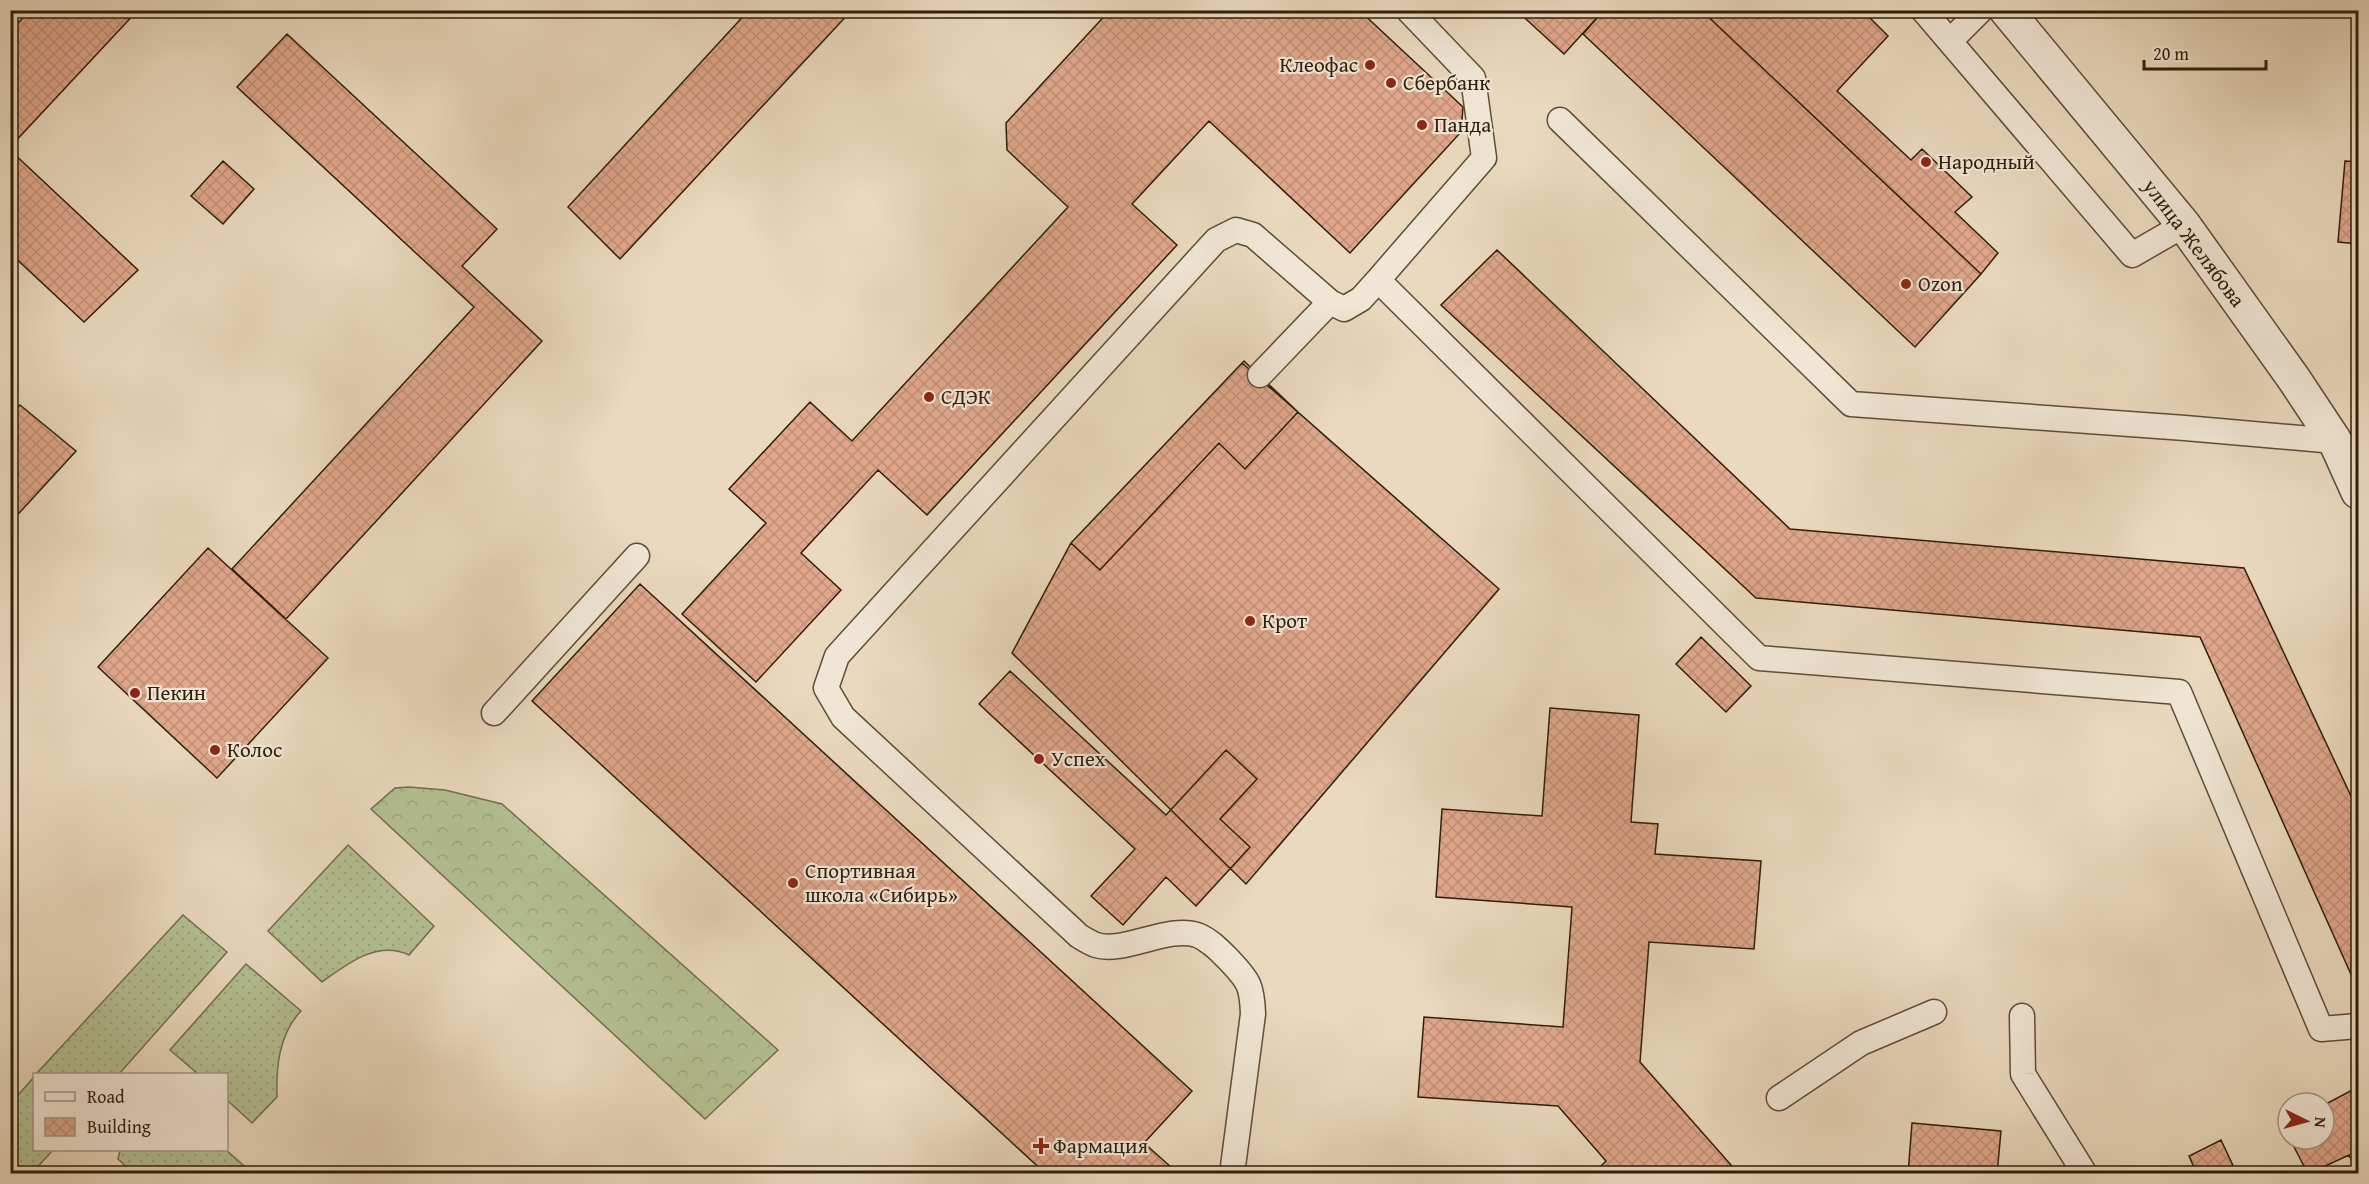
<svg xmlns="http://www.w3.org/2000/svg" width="2369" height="1184" font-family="'Gentium Book Plus',serif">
<defs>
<pattern id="grass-dots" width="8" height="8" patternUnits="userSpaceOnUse" patternTransform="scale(1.5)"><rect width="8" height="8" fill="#b4c093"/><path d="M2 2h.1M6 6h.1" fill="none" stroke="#9ba57d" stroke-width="1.8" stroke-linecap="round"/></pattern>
<pattern id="forest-crowns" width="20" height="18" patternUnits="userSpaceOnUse" patternTransform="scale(1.5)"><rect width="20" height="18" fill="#b4c093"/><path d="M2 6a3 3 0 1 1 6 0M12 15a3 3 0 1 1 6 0" fill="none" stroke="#9ba57d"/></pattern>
<pattern id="building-cross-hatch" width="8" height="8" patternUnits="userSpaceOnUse" patternTransform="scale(1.5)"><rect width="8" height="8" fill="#e0a78c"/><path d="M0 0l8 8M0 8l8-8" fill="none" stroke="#c08f77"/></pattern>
</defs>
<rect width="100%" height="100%" fill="#ead9be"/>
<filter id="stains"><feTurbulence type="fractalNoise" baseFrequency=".00333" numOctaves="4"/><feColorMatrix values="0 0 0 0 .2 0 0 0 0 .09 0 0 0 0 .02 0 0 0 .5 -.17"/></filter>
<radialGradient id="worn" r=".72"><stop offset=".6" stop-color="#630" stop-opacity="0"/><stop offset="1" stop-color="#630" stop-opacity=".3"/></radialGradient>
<path fill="url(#grass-dots)" stroke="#716f4f" stroke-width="1.5" d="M348,845L434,926L409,955C377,940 347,964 322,982L268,931Z
M183,915L227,952L119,1074H36Z
M246,964L301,1011C279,1034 276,1067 277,1097L252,1123L227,1100L226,1074H198L170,1050Z
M34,1077V1150H53L32,1173H11V1103Z
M120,1150H226L252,1173H133L118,1159Z"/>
<path fill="url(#forest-crowns)" stroke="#716f4f" stroke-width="1.5" d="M409,787L445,790L502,804L778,1050L705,1119L371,809L395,788Z"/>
<path fill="url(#building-cross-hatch)" stroke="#2e1e0b" stroke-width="1.5" d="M30,10H138L10,147V112L18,105L10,98V32Z
M749,10H852L620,259L568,207Z
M1110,10H1308L1310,12L1311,10H1359L1463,107L1461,132L1350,253L1209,121L1132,204L1177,245L927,515L878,470L801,553L841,590L756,682L682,614L766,523L729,489L810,402L852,441L1068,207L1007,150L1006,123Z
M1516,10H1604L1564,54Z
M1604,10H1701L1981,274L1915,347L1583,34Z
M1701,10H1862L1888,36L1837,91L1911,160L1922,149L1972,197L1955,212L1998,253L1981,274Z
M287,34L497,229L462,266L542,341L286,619L232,569L474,307L237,87Z
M10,150L138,270L84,322L10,253Z
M223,161L254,189L223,224L191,196Z
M2345,161L2358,162V244L2338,242Z
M1497,250L1790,529L2244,568L2358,811V990L2200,637L1756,598L1441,305Z
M1244,361L1298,412L1245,469L1219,443L1100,570L1071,543Z
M1242,363L1499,589L1246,884L1012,653L1071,543Z
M20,405L76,451L10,523V416Z
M208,548L328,658L217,778L98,667Z
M640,584L1192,1091L1144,1143L1171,1167L1165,1174H1046L532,701Z
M1701,637L1751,686L1726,712L1676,664Z
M1010,671L1166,815L1226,750L1257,779L1220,819L1250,847L1196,906L1166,877L1123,925L1091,896L1135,849L979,704Z
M1550,708L1639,715L1631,822L1658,824L1655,854L1761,861L1754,949L1649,942L1640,1062L1739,1174H1593L1606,1161L1558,1106L1418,1097L1424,1017L1563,1027L1572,907L1436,897L1442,809L1542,816Z
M2358,1087V1174L2349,1155L2308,1174L2290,1139H2324V1105Z
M1912,1123L2001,1131L1997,1174H1908Z
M2221,1140L2237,1174H2197L2189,1156Z"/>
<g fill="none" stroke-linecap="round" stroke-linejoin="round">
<defs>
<path id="service" d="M1923,10L2132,255L2184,225
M1950,41L1981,10
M1560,120L1851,404L2185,428L2335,441
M1378,280L1484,158L1473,78L1408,10
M1260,375L1330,302
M494,713L637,556
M2022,1016L2023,1074L2085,1174
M1779,1098L1861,1043L1934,1012
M1232,1174L1253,1014C1252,986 1249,981 1230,961C1220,951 1210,940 1197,935C1169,925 1123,954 1096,945C1090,943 1084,939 1079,936L843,717L826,688L837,656L1216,240L1236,230L1253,235L1330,302L1344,309L1361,299L1378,280L1759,658L2179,692L2321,1029L2358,1026"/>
<path id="minor" d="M2006,10L2184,225L2294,379L2335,441L2358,492"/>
</defs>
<use href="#service" stroke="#5d4d38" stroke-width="27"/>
<use href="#minor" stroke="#5d4d38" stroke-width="36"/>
<use href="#service" stroke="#f1e6d5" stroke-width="24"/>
<use href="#minor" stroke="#f1e6d5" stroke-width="33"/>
</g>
<g fill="#8f2418" stroke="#f1e6d5" stroke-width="2">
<circle cx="1370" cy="65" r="6"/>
<circle cx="1391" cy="83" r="6"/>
<circle cx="1422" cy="125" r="6"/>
<circle cx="1926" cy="162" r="6"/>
<circle cx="1906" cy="284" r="6"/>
<circle cx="929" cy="397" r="6"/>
<circle cx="1250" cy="621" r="6"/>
<circle cx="135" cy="693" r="6"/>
<circle cx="215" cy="750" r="6"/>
<circle cx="1039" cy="759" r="6"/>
<circle cx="793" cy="883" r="6"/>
<path d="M1038 1137h6v6h6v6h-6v6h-6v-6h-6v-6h6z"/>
</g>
<g text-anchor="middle" stroke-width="4.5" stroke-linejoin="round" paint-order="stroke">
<g font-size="21" fill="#2e1e0b" stroke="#f1e6d5" text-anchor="start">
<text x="1358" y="72" text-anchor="end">Клеофас</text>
<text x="1403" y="90">Сбербанк</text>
<text x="1434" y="132">Панда</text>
<text x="1938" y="169">Народный</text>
<text x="1918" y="291">Ozon</text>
<text x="941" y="404">СДЭК</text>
<text x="1262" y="628">Крот</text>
<text x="147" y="700">Пекин</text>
<text x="227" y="757">Колос</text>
<text x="1051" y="766">Успех</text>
<text x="805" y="878">Спортивная<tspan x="805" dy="24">школа «Сибирь»</tspan></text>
<text x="1053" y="1153">Фармация</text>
</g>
<g font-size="21" fill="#2e1e0b" stroke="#f1e6d5">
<text transform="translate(2194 243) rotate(53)" y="7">улица Желябова</text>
</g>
</g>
<rect width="2369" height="1184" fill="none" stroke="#ead9be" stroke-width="36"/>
<rect x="12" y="12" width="2345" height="1160" fill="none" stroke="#2e1e0b" stroke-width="3"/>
<rect x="18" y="18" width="2333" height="1148" fill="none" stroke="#2e1e0b" stroke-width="1.5"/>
<rect x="33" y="1073" width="195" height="78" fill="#f1e6d5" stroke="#a39684" stroke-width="1.5"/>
<rect x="45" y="1092" width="30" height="9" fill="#f1e6d5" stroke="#a39684" stroke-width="1.5"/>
<text x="87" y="1103" font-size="18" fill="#2e1e0b">Road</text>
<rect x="45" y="1118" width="30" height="18" fill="url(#building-cross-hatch)" stroke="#a39684" stroke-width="1.5"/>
<text x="87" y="1133" font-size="18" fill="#2e1e0b">Building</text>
<g transform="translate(2306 1121) rotate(95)"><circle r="28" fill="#f1e6d5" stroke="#a39684" stroke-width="1.5"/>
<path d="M0-4.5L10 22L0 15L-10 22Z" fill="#8f2418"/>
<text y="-9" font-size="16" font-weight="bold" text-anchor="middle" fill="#2e1e0b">N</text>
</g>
<path d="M2144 60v9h122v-9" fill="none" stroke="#2e1e0b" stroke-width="3"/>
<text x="2153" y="60" font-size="18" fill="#2e1e0b" stroke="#f1e6d5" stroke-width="4.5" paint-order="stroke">20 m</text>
<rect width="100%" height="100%" filter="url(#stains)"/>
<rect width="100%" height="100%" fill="url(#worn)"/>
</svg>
